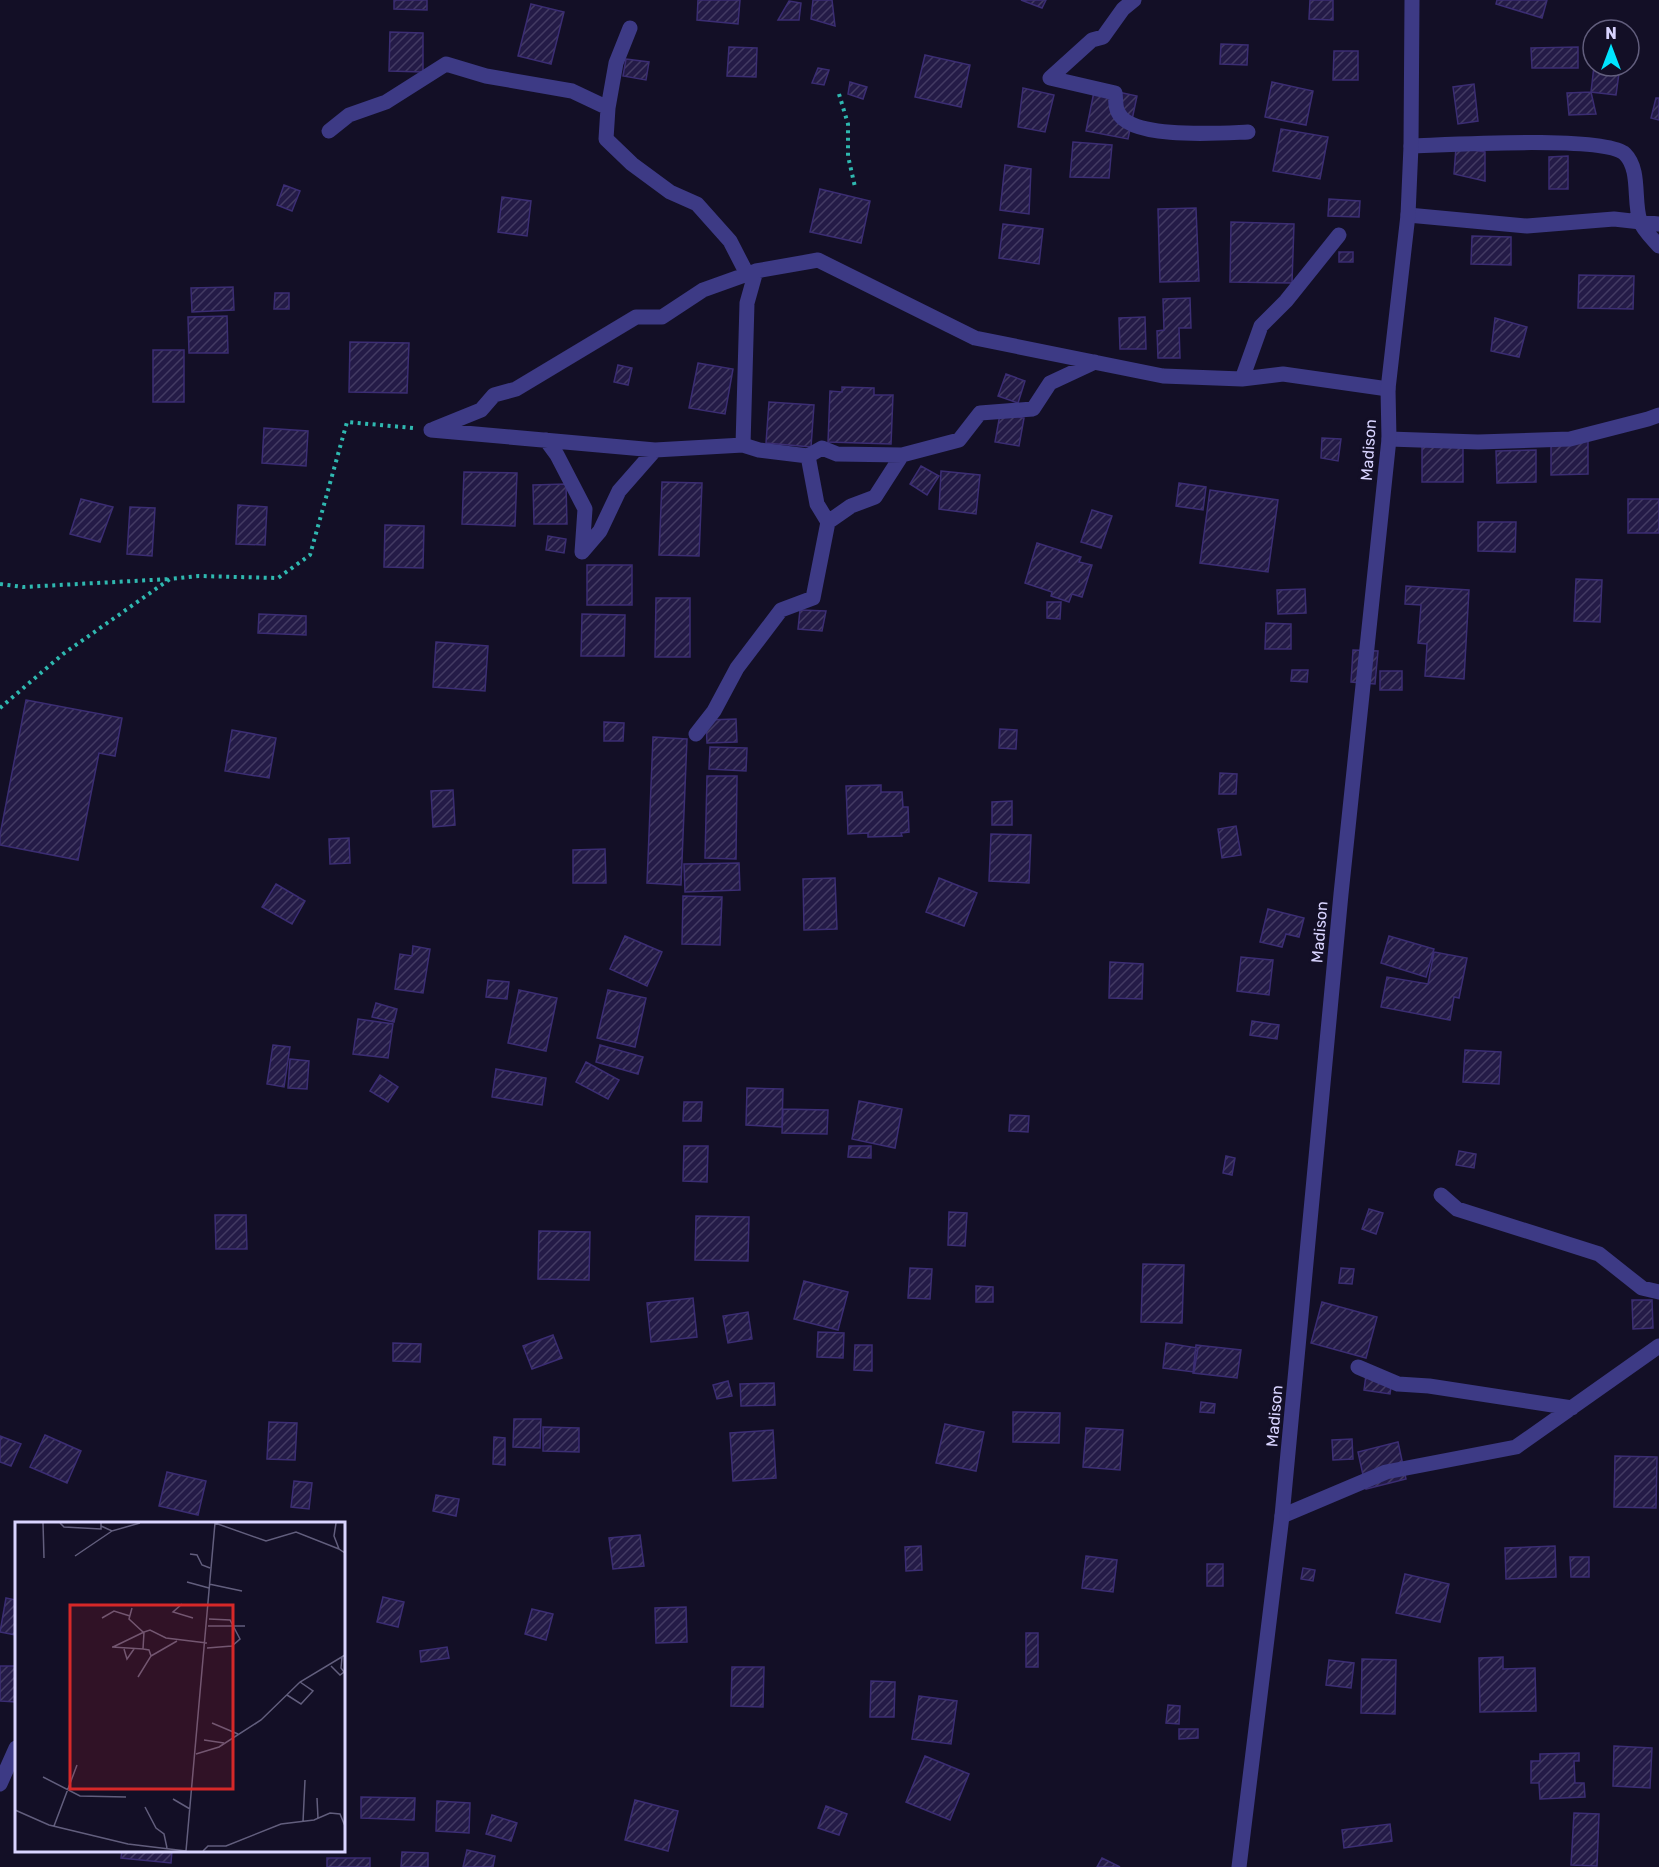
<svg xmlns="http://www.w3.org/2000/svg" width="1659" height="1867" font-family="Rubik,sans-serif">
<defs>
<pattern id="building-hatch" width="6" height="6" patternUnits="userSpaceOnUse" patternTransform="scale(1.5)"><rect width="6" height="6" fill="#241b47"/><path d="M-1 1l2-2M0 6l6-6M5 7l2-2" fill="none" stroke="#433b63"/></pattern>
</defs>
<rect width="100%" height="100%" fill="#130f26"/>
<path fill="url(#building-hatch)" stroke="#3b2d73" stroke-width="1.5" d="M394,0H427V10L394,9Z
M698,0H740L738,24L697,20Z
M813,0H832L835,26L811,19Z
M1021,0H1046L1042,8Z
M1310,0H1333V20L1309,19Z
M1497,0H1547L1542,18L1496,4Z
M789,1L801,3L799,20H778Z
M531,4L564,12L551,64L518,56Z
M390,32L423,33V72L389,71Z
M1221,44L1248,45L1247,65L1220,64Z
M729,47L757,48L756,77L727,76Z
M1578,47V68H1532L1531,48Z
M1334,51H1358V80H1333Z
M925,55L970,65L961,107L915,97Z
M626,59L649,62L646,80L623,76Z
M1594,66H1620L1616,95L1591,92Z
M818,68L829,70L824,85L812,83Z
M850,82L867,87L863,99L848,94Z
M1272,82L1313,91L1306,125L1265,117Z
M1474,84L1478,121L1458,124L1453,87Z
M1095,87L1137,96L1128,139L1086,131Z
M1023,88L1054,95L1045,132L1018,127Z
M1591,92L1596,114L1569,115L1567,93Z
M1656,98H1659V120L1651,118Z
M1281,129L1328,137L1320,179L1273,171Z
M1073,142L1112,145L1109,178L1070,177Z
M1456,147L1485,152V181L1454,174Z
M1568,156V189H1549V157Z
M1005,165L1031,169L1029,214L1000,210Z
M284,185L300,191L292,211L277,205Z
M820,189L870,201L861,243L810,232Z
M502,197L531,201L527,236L498,232Z
M1329,199L1360,201L1359,217L1328,216Z
M1196,208L1199,281L1160,282L1158,209Z
M1231,222L1294,224L1292,283L1230,282Z
M1003,224L1043,229L1039,264L999,258Z
M1472,236L1511,237V265L1471,264Z
M1339,252H1353V262H1339Z
M1579,275L1634,276L1633,309L1578,308Z
M233,287L234,310L192,312L191,288Z
M275,293H289V309H274Z
M1190,298L1191,328H1179L1180,358H1158L1157,331L1164,330L1163,299Z
M227,316L228,353H189L188,317Z
M1145,317L1146,349H1120L1119,318Z
M1495,318L1527,327L1519,357L1491,351Z
M350,342L409,343L407,393L349,392Z
M153,350H184V402H153Z
M698,363L733,369L725,414L689,408Z
M618,365L632,368L628,385L614,382Z
M1006,374L1025,381L1018,403L998,396Z
M842,387L874,388V395H893L891,444L828,442L830,391L842,392Z
M769,402L814,405L811,447L766,443Z
M1000,414L1024,418L1019,446L995,442Z
M264,428L308,431L306,466L262,463Z
M1588,437V474L1551,475V438Z
M1322,438L1341,439L1338,461L1321,458Z
M1422,446H1463V482H1422Z
M1536,450V482L1497,483L1496,451Z
M921,466L939,476L927,495L910,484Z
M941,471L980,475L976,514L939,509Z
M464,472L517,473L515,526L462,524Z
M662,482L702,483L699,556L659,555Z
M1179,483L1206,487L1203,510L1176,506Z
M566,484L567,524H534L533,485Z
M1210,490L1278,500L1268,572L1200,563Z
M81,499L113,507L100,542L70,534Z
M1628,499H1659V533H1628Z
M238,505L267,507L265,545L236,544Z
M130,507L155,508L152,556L127,554Z
M1092,510L1112,516L1101,548L1081,542Z
M1478,522H1516L1515,552L1478,551Z
M385,525L424,526L423,568L384,567Z
M548,536L566,539L564,553L546,550Z
M1037,543L1081,557L1079,562L1092,565L1082,597L1072,594L1069,602L1051,596L1052,592L1025,583Z
M587,565H632V605H587Z
M1576,579L1602,580L1600,622L1574,621Z
M1406,586L1469,590L1464,679L1425,676L1427,644L1418,643L1421,605L1405,604Z
M1305,589L1306,613L1278,614L1277,590Z
M656,598H690V657H655Z
M1047,602H1061L1060,619L1047,618Z
M800,610L826,611L822,631L798,629Z
M259,614L306,616V635L258,633Z
M582,614L625,615L624,656H581Z
M1266,623L1291,624V649H1265Z
M436,642L488,646L485,691L433,687Z
M1353,650L1378,651L1375,684L1351,682Z
M1292,670H1308L1307,682L1291,681Z
M1380,671H1402V690H1380Z
M26,700L122,718L115,756L99,753L78,860L0,845V835Z
M736,719L737,742L707,743L706,720Z
M604,722L624,723L623,741H604Z
M1000,729L1017,730L1016,749L999,748Z
M232,730L276,738L269,778L225,771Z
M653,737L687,739L681,885L647,883Z
M710,747L747,748L746,771L709,769Z
M1220,773L1237,774L1236,794H1219Z
M707,776H737L736,859L705,858Z
M881,785V792H902L903,807H908L909,832L901,833L902,836L868,837V833L848,834L846,786Z
M453,790L455,825L433,827L431,791Z
M1012,801V825H992V802Z
M1236,826L1241,855L1222,858L1218,829Z
M991,834L1031,835L1029,883L989,881Z
M349,838L350,863L330,864L329,839Z
M605,849L606,883H573V850Z
M739,863L740,890L685,892L684,864Z
M835,878L837,929L804,930L803,879Z
M939,878L977,893L964,926L926,912Z
M276,884L305,901L292,924L262,907Z
M683,896L722,897L720,945L682,944Z
M1268,909L1304,918L1299,937L1286,934L1282,947L1260,942Z
M625,936L662,952L647,986L610,969Z
M1389,936L1434,949L1426,977L1381,963Z
M413,946L430,949L423,993L395,989L400,954L412,956Z
M1434,952L1467,958L1459,998L1454,997L1450,1020L1381,1007L1387,977L1428,984Z
M1241,957L1273,960L1269,995L1237,991Z
M1110,962L1143,964L1142,999L1109,998Z
M488,980L509,982L507,999L486,997Z
M519,990L557,998L546,1051L508,1043Z
M608,990L646,998L635,1047L597,1038Z
M376,1003L397,1009L394,1022L372,1017Z
M358,1019L393,1024L388,1058L353,1054Z
M1252,1021L1279,1025L1277,1039L1250,1035Z
M273,1045L290,1047L284,1087L267,1084Z
M600,1045L643,1057L638,1074L596,1062Z
M1465,1050L1501,1052L1499,1084L1463,1082Z
M290,1059L309,1061L307,1089L288,1088Z
M586,1062L619,1080L608,1099L576,1082Z
M496,1069L546,1078L542,1105L492,1097Z
M380,1075L398,1087L388,1102L370,1091Z
M747,1088L783,1089L782,1127L746,1125Z
M859,1101L902,1109L895,1148L852,1139Z
M684,1102H702L701,1121H683Z
M783,1109L828,1110L827,1134L782,1133Z
M1010,1115L1029,1116L1028,1132L1009,1131Z
M684,1146H708L707,1182L683,1181Z
M849,1146H871V1158L848,1157Z
M1459,1151L1476,1154L1474,1168L1456,1165Z
M1226,1156L1235,1158L1232,1175L1223,1173Z
M1369,1209L1383,1213L1376,1234L1362,1229Z
M949,1212L967,1213L965,1246L948,1245Z
M215,1215H246L247,1249H216Z
M696,1216L749,1217L748,1261L695,1260Z
M539,1231L590,1232L589,1280L538,1279Z
M1143,1264L1184,1265L1182,1323L1141,1322Z
M910,1268L932,1269L930,1299L908,1298Z
M1341,1268L1354,1269L1352,1284L1339,1283Z
M804,1281L848,1292L838,1330L794,1319Z
M976,1286L993,1287V1302H976Z
M693,1298L697,1337L651,1342L647,1303Z
M1632,1300H1652L1653,1328L1633,1329Z
M1322,1302L1377,1317L1366,1358L1311,1343Z
M748,1312L752,1339L728,1343L723,1316Z
M818,1332L844,1333L843,1358L817,1357Z
M553,1335L562,1358L532,1369L523,1346Z
M393,1343L421,1344L420,1362L393,1361Z
M1166,1343L1198,1348L1194,1372L1163,1368Z
M855,1345H872V1371L854,1370Z
M1196,1345L1241,1350L1237,1378L1193,1373Z
M1366,1375L1392,1379L1390,1394L1364,1390Z
M728,1381L732,1396L717,1399L713,1385Z
M774,1383L775,1405L741,1406L740,1384Z
M1201,1402L1215,1404L1214,1413L1200,1412Z
M1013,1412L1060,1413L1059,1443L1013,1442Z
M514,1419H541L540,1448L513,1447Z
M269,1422L297,1423L295,1460L267,1459Z
M945,1424L984,1432L976,1471L936,1463Z
M543,1427L579,1428V1452L543,1451Z
M1086,1428L1123,1430L1120,1470L1083,1467Z
M773,1430L776,1478L733,1481L730,1433Z
M45,1435L81,1451L67,1483L30,1467Z
M0,1436L21,1444L11,1466L0,1462Z
M494,1437L505,1438V1465L493,1464Z
M1352,1439L1353,1459L1333,1460L1332,1440Z
M1398,1442L1406,1479L1366,1489L1358,1452Z
M1615,1456L1657,1457L1656,1508L1614,1507Z
M167,1472L206,1481L198,1515L159,1506Z
M294,1481L312,1483L309,1509L291,1507Z
M436,1495L459,1499L456,1516L433,1511Z
M640,1535L644,1566L613,1569L609,1538Z
M921,1546L922,1570L906,1571L905,1547Z
M1555,1546L1556,1577L1506,1579L1505,1548Z
M1086,1556L1117,1560L1113,1592L1082,1588Z
M1570,1557H1589V1577H1571Z
M1207,1564H1223V1586H1207Z
M1303,1568L1315,1570L1313,1581L1301,1579Z
M1405,1574L1449,1584L1440,1622L1396,1613Z
M383,1597L404,1602L398,1627L377,1622Z
M6,1598L16,1600V1635L0,1632Z
M686,1607L687,1642L656,1643L655,1608Z
M532,1609L553,1614L546,1640L525,1634Z
M1026,1633H1038V1667H1026Z
M447,1647L449,1658L421,1662L420,1651Z
M1503,1657V1669L1535,1668L1536,1711L1480,1712L1479,1658Z
M1362,1659L1396,1660L1395,1714L1361,1713Z
M1329,1660L1354,1663L1351,1688L1326,1685Z
M0,1666H16V1702L0,1701Z
M732,1667H764L763,1707L731,1706Z
M871,1681L895,1682L894,1717H870Z
M919,1696L957,1701L951,1744L912,1739Z
M1168,1705L1180,1706L1179,1724L1166,1723Z
M1179,1729H1198V1738L1179,1739Z
M1614,1746L1652,1748L1650,1788L1613,1786Z
M1579,1753V1761H1574L1575,1783H1584L1585,1797L1540,1799L1539,1783H1531V1761H1540V1754Z
M925,1756L969,1774L950,1820L906,1802Z
M361,1797L415,1798L414,1820L361,1818Z
M635,1800L678,1811L668,1851L625,1840Z
M437,1801L470,1803L469,1833L436,1831Z
M826,1806L847,1814L839,1835L818,1828Z
M1574,1813L1599,1814L1597,1866L1571,1865Z
M492,1815L517,1823L511,1841L486,1834Z
M1390,1824L1392,1841L1344,1848L1342,1830Z
M122,1850H172L171,1863L121,1858Z
M467,1850L495,1856L493,1867H463Z
M402,1852L428,1853V1867H401Z
M327,1858H370V1867H327Z
M1102,1858L1120,1867H1097Z"/>
<g fill="none" stroke-linecap="round" stroke-linejoin="round">
<path stroke="#2fb8b0" stroke-width="4" stroke-dasharray="3 4.5" stroke-linecap="butt" d="M839,94L848,124V156L855,187
M0,584L23,587L170,579
M0,708L63,654L170,579L199,576L278,578L310,555L347,422L413,428"/>
<path stroke="#3d3a85" stroke-width="15" d="M630,28L616,63L608,108L606,139L632,164L670,192L697,204L730,241L747,274
M1050,78L1115,93C1116,98 1115,107 1118,112C1130,140 1221,133 1248,132
M1050,78L1092,40L1103,37L1123,9L1134,0
M329,131L349,115L386,102L446,64L486,76L572,91L608,108
M1411,146C1445,145 1604,135 1625,154C1641,170 1633,201 1640,221C1643,230 1653,239 1659,246
M1408,215L1527,226L1614,219L1659,224
M1242,379L1261,326L1286,301L1339,235
M434,429L481,410L494,395L516,389L636,317H662L703,290L756,271
M431,430L655,450L743,445L747,303L756,271L818,260L975,338L1163,376L1242,379L1283,374L1388,389
M1389,439L1478,442L1570,439L1648,419L1659,415
M546,440L557,455L585,509L582,552L600,531L619,491L655,450
M808,456L822,448L837,454L902,455
M828,522L851,506L875,497L902,455L959,440L980,413L1033,409L1050,383L1095,362
M696,734L714,711L737,668L781,610L813,598L828,522L817,504L808,456L759,450L743,445
M1441,1195L1457,1209L1599,1254L1642,1288L1659,1292
M1358,1367L1398,1384L1429,1386L1572,1408
M1282,1516L1386,1472L1516,1447L1659,1346
M0,1784L16,1748"/>
<path stroke="#3d3a85" stroke-width="15" d="M1239,1867L1282,1516L1341,894L1389,439L1388,389L1408,215L1411,146L1412,0"/>
</g>
<g text-anchor="middle" stroke-width="6" stroke-linejoin="round" paint-order="stroke">
<g font-size="16" fill="#d9d4ff" stroke="#130f26">
<text transform="translate(1368 450) rotate(-86)" y="6">Madison</text>
<text transform="translate(1319 932) rotate(-85)" y="6">Madison</text>
<text transform="translate(1274 1416) rotate(-85)" y="6">Madison</text>
</g>
</g>
<g transform="translate(15 1522)">
<rect width="330" height="330" fill="#130f26"/>
<path fill="none" stroke="#625e7d" stroke-width="1.5" d="M28,1L29,36M45,1L49,5L86,7V1M200,1L251,19L281,10L324,27M321,1L319,14L324,27L330,31M86,4L97,9L125,1M175,32L182,33L187,43L195,46M60,34L97,9M172,60L194,66M194,62L227,69M167,82L158,90L178,96M117,86L114,97L128,110M87,96L99,89L115,94M193,104H230M97,125L128,127L129,110L135,108L151,116L192,121M98,125L129,110M192,126L217,124L225,117L215,98L194,97M109,127L112,137L119,127M136,134L162,119M316,144L325,153L329,150L326,146L327,135M123,155L136,134L134,128L128,127M272,173L286,182L298,169L285,160M197,201L223,212M189,218L209,221M181,232L204,225L246,198L285,160L330,133M28,255L65,274L111,275M302,276L303,296M158,277L175,287M130,285L141,306L149,312L152,326M0,288L34,303L113,322L171,329M288,300L290,258M39,304L62,243M171,329L200,1M188,329L193,324H211L266,302L299,298L315,291L325,292L330,304"/>
<path fill="#d62828" fill-opacity="0.15" stroke="#d62828" stroke-width="3" d="M55,83H218V267H55Z"/>
<rect width="330" height="330" fill="none" stroke="#d9d4ff" stroke-width="3"/>
</g>
<g transform="translate(1611 48)"><circle r="28" fill="#130f26" stroke="#625e7d" stroke-width="1.5"/>
<path d="M0-4.5L10 22L0 15L-10 22Z" fill="#00e5ff"/>
<text y="-9" font-size="16" font-weight="bold" text-anchor="middle" fill="#d9d4ff">N</text>
</g>
</svg>
